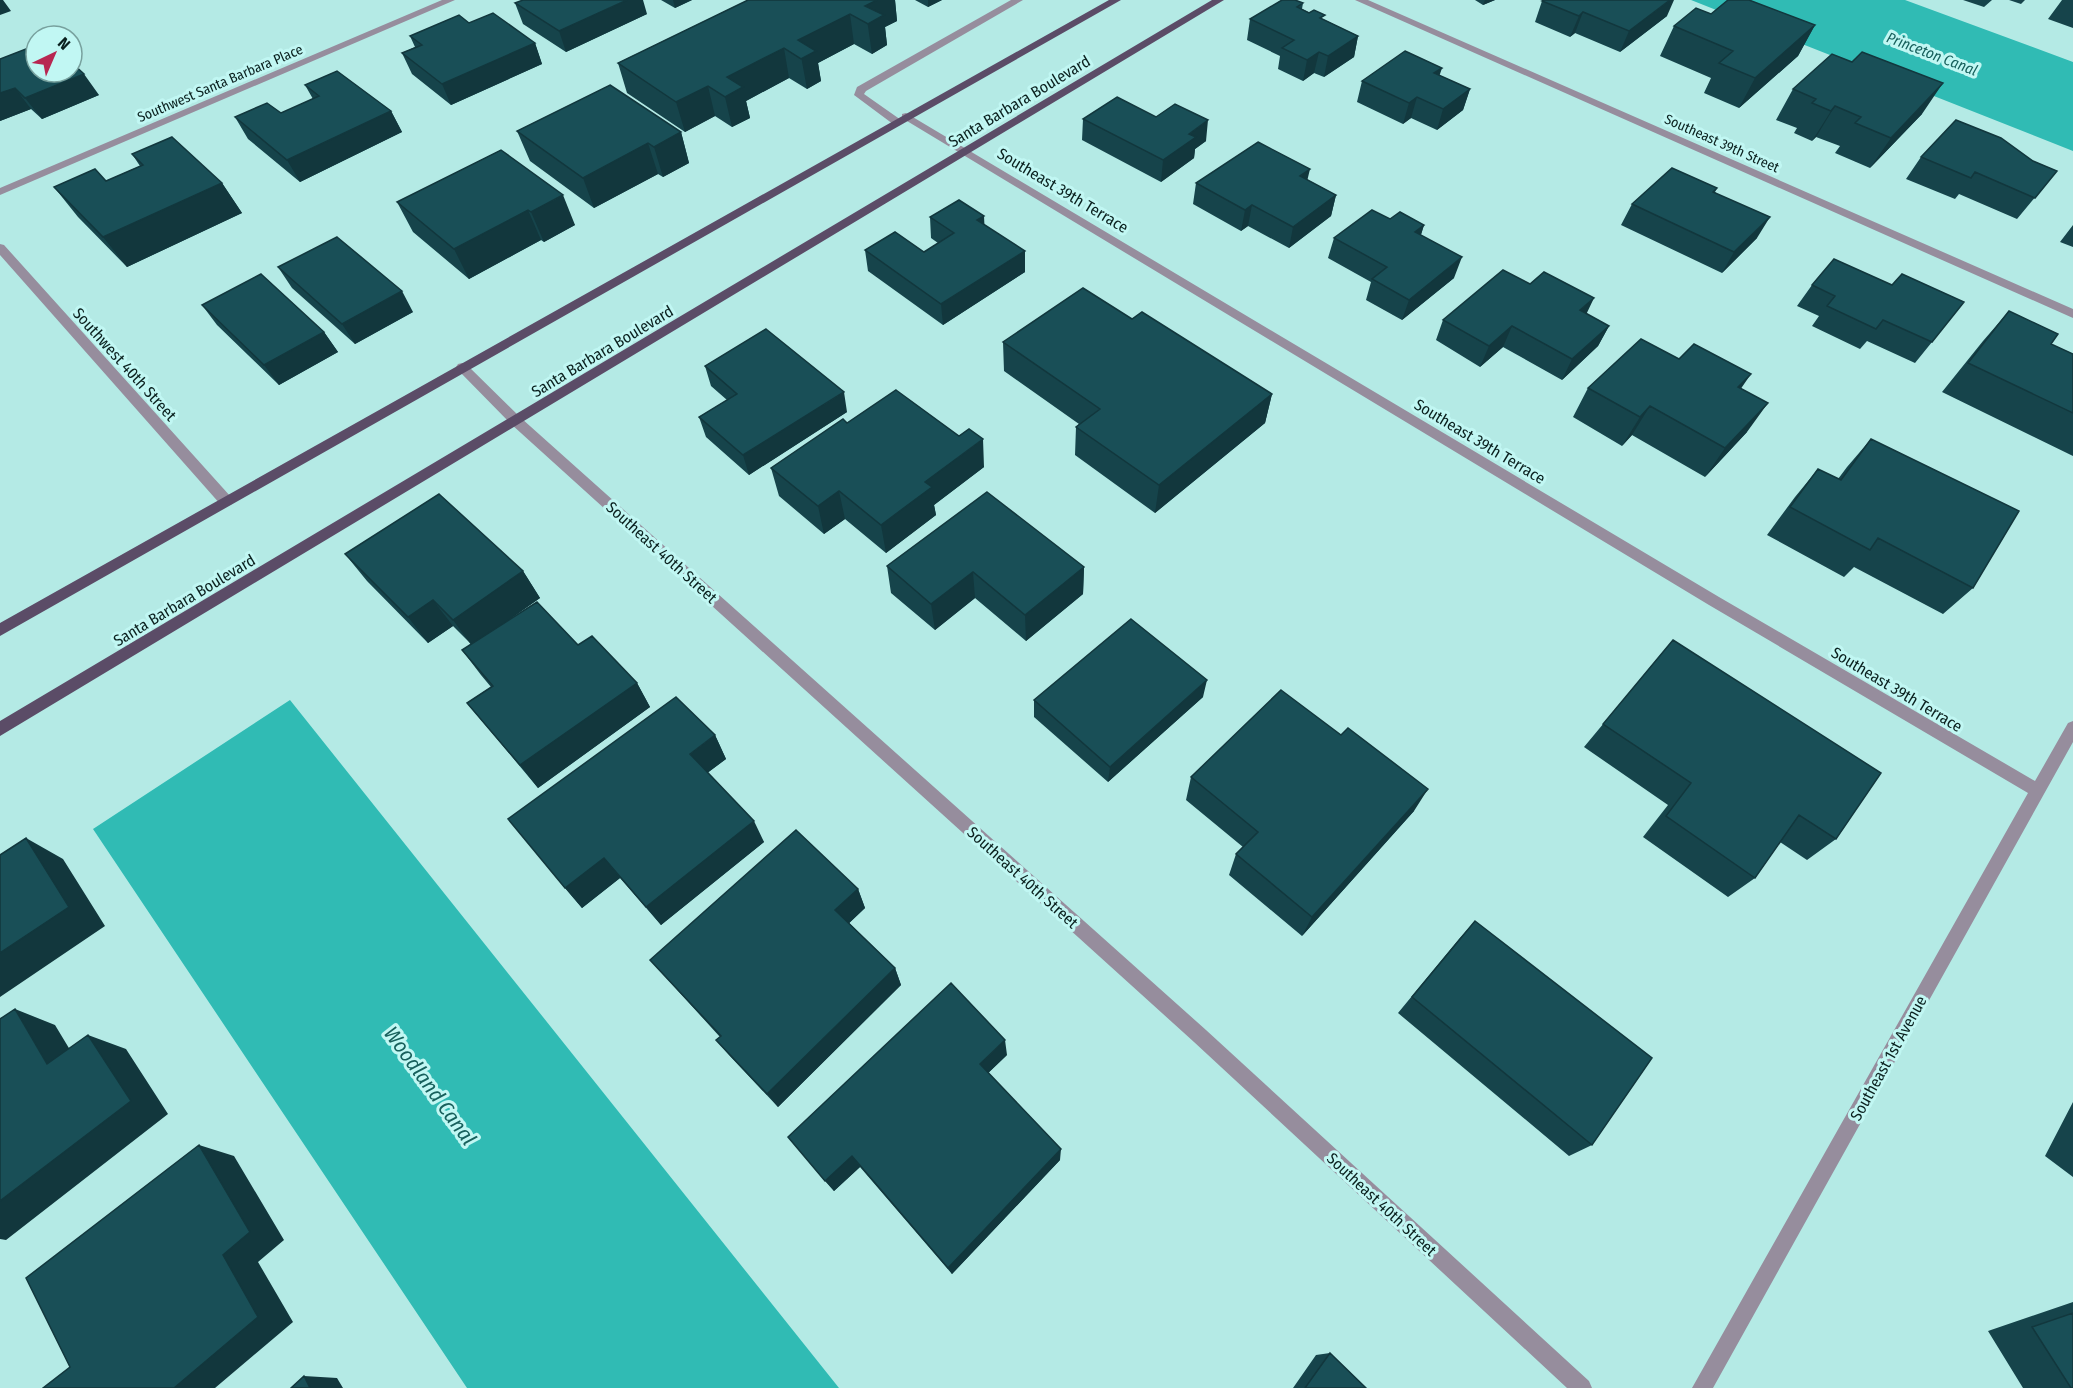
<svg xmlns="http://www.w3.org/2000/svg" width="2073" height="1388" font-family="'Fira Sans Condensed',sans-serif">
<rect width="100%" height="100%" fill="#b4eae5"/>
<path fill="#30bbb4" d="M1691,0H1905L2073,62V151Z
M290,700L839,1388H467L93,829Z"/>
<g fill="none" stroke-linecap="round" stroke-linejoin="round">
<path fill="#968d9d" fill-rule="evenodd" d="M442,0H455L0,195V188Z
M1011,0H1023L866,91L864,94L901,120V124H893L854,95L857,87Z
M1355,0H1368L2073,309V318Z
M906,113L1719,597L2035,781L2068,723L2073,721V742L1713,1388H1692L2028,793L1709,605L902,118V114Z
M0,244L4,245L231,497L233,501L231,505H221L0,255Z
M462,363L466,364L521,418L1206,1030L1589,1381L1592,1388H1567L1194,1042L511,424L458,370L456,367L458,364Z"/>
<path fill="#5b4c67" fill-rule="evenodd" d="M1109,0H1121L0,636V623Z
M1212,0H1224L0,736V721Z"/>
</g>
<path fill="#16444b" d="M661,0H692L675,8Z
M748,0H895L897,21L885,27L887,45L872,54L854,44L818,63L821,81L807,89L789,78L746,101L750,118L732,127L715,116L685,132L627,93L618,63Z
M915,0H942L928,7Z
M1475,0H1495L1483,5Z
M1963,0H1992L1984,7Z
M2009,0H2025L2021,4Z
M2062,0H2073V28L2048,19Z
M1542,1L1667,16L1620,52L1575,33L1570,37L1535,22Z
M515,3L647,14L566,52L523,24Z
M1303,3L1302,9L1358,36L1354,57L1324,77L1314,73L1303,81L1278,69L1280,56L1247,40L1250,19Z
M1711,14L1815,25L1798,56L1739,108L1704,93L1711,78L1660,56L1674,26Z
M469,23L535,43L542,64L451,105L412,74L402,53L415,47L410,36Z
M0,59L99,95L42,119L31,109L0,121Z
M1439,75L1470,89L1463,110L1437,130L1411,118L1403,124L1357,102L1362,81Z
M305,85L391,111L402,132L300,182L248,139L235,117L281,113L313,99Z
M1793,89L1922,114L1870,168L1835,153L1840,146L1816,137L1812,141L1794,133L1797,128L1776,120Z
M1083,119L1206,141L1195,149L1194,158L1161,182L1082,140Z
M517,131L681,132L689,163L663,177L658,174L594,208L530,161Z
M501,150L575,225L544,242L541,240L469,279L413,232L397,202Z
M132,154L222,183L242,213L127,267L78,217L54,187L106,181L140,166Z
M1921,157L2033,161L2057,171L2017,219L1959,194L1955,199L1906,179Z
M1308,180L1336,195L1331,216L1289,248L1248,226L1241,231L1193,204L1196,183Z
M1717,188L1715,192L1757,238L1722,273L1621,225L1632,204Z
M984,216V225L1025,251V272L943,325L868,271L865,250L924,252L938,243L931,238L930,217Z
M1390,219L1424,225L1421,235L1454,278L1402,320L1366,300L1371,282L1328,258L1334,238Z
M2073,225V247L2060,242Z
M278,267L413,312L355,344L292,288Z
M1812,285L1932,342L1915,363L1867,341L1860,349L1812,326L1819,316L1797,306Z
M202,305L324,332L338,352L279,385L217,325Z
M2009,311L2051,344L2073,354V456L1942,392L1983,341Z
M1586,314L1609,326L1598,346L1562,380L1503,347L1480,367L1436,340L1443,320Z
M1132,319L1272,394L1265,423L1155,513L1075,455L1076,427L1079,424L1004,371L1003,342Z
M1679,359L1741,388L1747,432L1705,477L1632,435L1622,446L1573,417L1588,388Z
M705,366L847,412L749,475L706,437L699,417L727,400L711,386Z
M847,423L984,467L934,505L936,515L886,553L845,519L824,534L779,496L771,468Z
M1871,439L1973,588L1943,614L1854,567L1844,577L1767,535L1795,497L1818,469L1838,479L1847,467Z
M345,554L523,571L540,598L506,622L578,645L637,683L650,707L538,788L467,703L491,687L481,675L462,650L471,644L453,626L428,643L367,581Z
M887,566L1084,567L1083,594L1026,641L975,598L935,630L891,593Z
M1673,640L1836,839L1807,860L1780,842L1755,878L1728,897L1643,837L1668,805L1584,747Z
M1203,697L1108,782L1034,717V700Z
M715,735L726,759L707,773L764,842L661,925L620,878L582,908L565,888Z
M1191,777L1414,811L1302,936L1229,875L1236,854L1243,847L1186,800Z
M858,889L865,908L849,923L895,968L901,985L778,1107L729,1055L716,1040L720,1037L650,960Z
M1475,921L1592,1145L1569,1156L1398,1013L1459,939Z
M1007,1055L988,1073L1060,1160L952,1274L860,1167L834,1191L788,1137Z
M2073,1102V1177L2045,1156Z
M2073,1302V1388H2023L1988,1331Z
M1330,1353L1366,1388H1293L1316,1355Z"/>
<path fill="#12373d" d="M0,0H3L11,11L0,15Z
M627,0H643L647,14L566,52L559,31Z
M673,0H692L675,8Z
M877,0H895L897,21L885,27L887,45L872,54L865,6Z
M928,0H942L928,7Z
M1485,0H1495L1483,5Z
M1670,0H1674L1667,16L1620,52L1629,31Z
M1583,12L1575,33L1570,37L1579,16Z
M850,14L854,44L818,63L821,81L807,89L798,40Z
M1815,25L1798,56L1739,108L1755,78Z
M1358,36L1354,57L1324,77L1328,56Z
M535,43L542,64L451,105L442,84Z
M784,48L789,78L746,101L750,118L732,127L725,97L727,77Z
M1319,52L1314,73L1303,81L1307,60Z
M1442,68L1435,89L1434,73Z
M84,74L99,95L42,119L25,98Z
M1943,83L1922,114L1870,168L1891,138Z
M708,86L715,116L685,132L676,102Z
M15,88L31,109L0,121V93Z
M1470,89L1463,110L1437,130L1443,109Z
M1417,97L1411,118L1403,124L1409,103Z
M1835,106L1816,137L1812,141L1831,111Z
M391,111L402,132L300,182L287,160Z
M1208,120L1206,141L1195,149L1194,158L1161,182L1163,160L1189,134Z
M681,132L689,163L663,177L654,147Z
M648,143L658,174L594,208L583,178Z
M1310,169L1305,190L1300,176Z
M222,183L242,213L127,267L103,237Z
M563,195L575,225L544,242L531,212Z
M1336,195L1331,216L1289,248L1293,227Z
M1252,205L1248,226L1241,231L1245,210Z
M528,210L541,240L469,279L454,249Z
M984,216L985,237L977,220Z
M1770,217L1757,238L1722,273L1734,252Z
M1424,225L1417,246L1415,232Z
M1025,251V272L943,325L941,304Z
M1462,257L1454,278L1402,320L1409,300Z
M402,291L413,312L355,344L342,324Z
M1594,298L1584,319L1580,310Z
M1512,326L1503,347L1480,367L1489,346Z
M1609,326L1598,346L1562,380L1572,359Z
M324,332L338,352L279,385L264,365Z
M1751,374L1731,403L1738,387Z
M844,392L847,412L749,475L743,455Z
M1272,394L1265,423L1155,513L1159,485Z
M1768,403L1747,432L1705,477L1725,448Z
M1650,406L1632,435L1622,446L1640,417Z
M983,439L984,467L934,505L936,515L886,553L881,525L925,482Z
M839,491L845,519L824,534L818,506Z
M1084,567L1083,594L1026,641L1025,615Z
M523,571L540,598L472,646L453,620Z
M973,572L975,598L935,630L931,604Z
M433,600L453,626L428,643L408,617Z
M1207,680L1203,697L1108,782L1110,767Z
M637,683L650,707L538,788L520,765Z
M715,735L726,759L702,777L690,754Z
M1428,789L1414,811L1302,936L1312,917Z
M754,821L764,842L661,925L646,907Z
M26,838L63,859L105,926L0,997V953Z
M604,858L620,878L582,908L565,888Z
M858,889L865,908L843,929L835,910Z
M895,968L901,985L778,1107L767,1094Z
M15,1009L55,1025L87,1078L47,1064Z
M88,1035L126,1049L168,1114L6,1240L0,1239V1201Z
M1005,1040L1007,1055L983,1078L980,1064Z
M199,1145L234,1156L284,1240L258,1262L293,1322L215,1388H174Z
M1061,1149L1060,1160L952,1274L948,1268Z
M852,1156L860,1167L834,1191L825,1181Z
M304,1376L337,1378L343,1388H310Z"/>
<path fill="#194f57" stroke="#12373d" stroke-width="1.5" d="M523,0H627L559,31L515,3Z
M748,0H877L865,6L884,15L868,24L850,14L798,40L816,51L801,59L784,48L727,77L743,87L725,97L708,86L676,102L618,63Z
M1282,0H1295L1303,3L1297,7L1309,13L1314,10L1325,15L1320,18L1358,36L1328,56L1319,52L1307,60L1282,48L1294,40L1250,19Z
M1544,0H1670L1629,31L1583,12L1579,16L1542,1Z
M1728,0H1749L1815,25L1755,78L1719,63L1733,51L1674,26L1696,8L1711,14Z
M493,13L535,43L442,84L402,53L422,45L410,36L459,15L469,23Z
M36,45V72H72V63L84,74L25,98L15,88L0,93V59Z
M1405,51L1442,68L1434,73L1470,89L1443,109L1417,97L1409,103L1362,81Z
M1862,52L1943,83L1891,138L1855,123L1861,117L1835,106L1831,111L1812,103L1816,99L1793,89L1832,54L1852,62Z
M337,71L391,111L287,160L235,117L267,103L281,113L319,96L305,85Z
M610,85L681,132L654,147L648,143L583,178L517,131Z
M1117,97L1156,117L1175,104L1208,120L1189,134L1196,137L1163,160L1083,119Z
M1956,120L2001,138L2033,161L2057,171L2035,198L1975,172L1971,178L1921,157Z
M172,137L222,183L103,237L54,187L95,169L106,181L143,165L132,154Z
M1258,142L1310,169L1300,176L1336,195L1293,227L1252,205L1245,210L1196,183Z
M501,150L563,195L531,212L528,210L454,249L397,202Z
M1672,168L1717,188L1713,192L1770,217L1734,252L1632,204Z
M959,200L984,216L977,220L1025,251L941,304L865,250L895,232L924,252L954,233L930,217Z
M1372,210L1390,219L1400,212L1424,225L1415,232L1462,257L1409,300L1372,279L1387,267L1334,238Z
M337,237L402,291L342,324L278,267Z
M1834,259L1892,285L1902,274L1964,302L1932,342L1883,320L1876,329L1827,306L1835,296L1812,285Z
M1503,270L1530,284L1544,272L1594,298L1580,310L1609,326L1572,359L1512,326L1489,346L1443,320Z
M261,274L324,332L264,365L202,305Z
M1083,288L1132,319L1142,312L1272,394L1159,485L1076,427L1100,409L1003,342Z
M2009,311L2058,334L2051,344L2073,354V413L1968,363Z
M766,329L844,392L743,455L699,417L737,394L705,366Z
M1641,339L1679,359L1694,344L1751,374L1738,387L1768,403L1725,448L1650,406L1640,417L1588,388Z
M896,390L959,436L969,429L983,439L925,482L932,487L881,525L839,491L818,506L771,468L843,419L847,423Z
M1871,439L2019,511L1973,588L1878,538L1870,550L1790,507L1818,469L1841,480Z
M987,492L1084,567L1025,615L973,572L931,604L887,566Z
M439,494L523,571L453,620L433,600L408,617L345,554Z
M537,602L578,645L592,636L637,683L520,765L467,703L493,686L462,650Z
M1131,619L1207,680L1110,767L1034,700Z
M1673,640L1881,773L1836,839L1799,815L1755,878L1666,816L1691,783L1603,724Z
M1281,690L1341,735L1348,728L1428,789L1312,917L1236,854L1258,832L1191,777Z
M676,697L715,735L690,754L754,821L646,907L604,858L565,888L508,819Z
M796,830L858,889L835,910L895,968L767,1094L716,1040L721,1036L650,960Z
M26,838L69,907L0,953V855Z
M1475,921L1652,1058L1592,1145L1412,997Z
M951,983L1005,1040L980,1064L1061,1149L948,1268L852,1156L825,1181L788,1137Z
M15,1009L47,1064L88,1035L131,1101L0,1201V1019Z
M199,1145L250,1232L223,1255L258,1317L174,1388H43L70,1367L26,1278Z
M2073,1313V1388H2071L2032,1327Z
M1330,1353L1366,1388H1305Z
M304,1376L310,1388H291Z"/>
<g text-anchor="middle" stroke-width="6" stroke-linejoin="round" paint-order="stroke">
<g font-size="14" fill="#0a201e" stroke="#c1f7f3">
<text transform="translate(220 83) rotate(-23)" y="5">Southwest Santa Barbara Place</text>
<text transform="translate(1722 143) rotate(24)" y="5">Southeast 39th Street</text>
</g>
<g font-size="15" font-style="italic" fill="#17605c" stroke="#c1f7f3">
<text transform="translate(1932 54) rotate(21)" y="5">Princeton Canal</text>
</g>
<g font-size="16" fill="#0a201e" stroke="#c1f7f3">
<text transform="translate(1019 101) rotate(-31)" y="6">Santa Barbara Boulevard</text>
<text transform="translate(1063 190) rotate(31)" y="6">Southeast 39th Terrace</text>
<text transform="translate(602 351) rotate(-31)" y="6">Santa Barbara Boulevard</text>
<text transform="translate(125 364) rotate(48)" y="6">Southwest 40th Street</text>
<text transform="translate(1480 441) rotate(31)" y="6">Southeast 39th Terrace</text>
<text transform="translate(662 552) rotate(42)" y="6">Southeast 40th Street</text>
<text transform="translate(184 600) rotate(-31)" y="6">Santa Barbara Boulevard</text>
<text transform="translate(1897 689) rotate(31)" y="6">Southeast 39th Terrace</text>
<text transform="translate(1023 877) rotate(42)" y="6">Southeast 40th Street</text>
<text transform="translate(1888 1058) rotate(-61)" y="6">Southeast 1st Avenue</text>
<text transform="translate(1382 1204) rotate(43)" y="6">Southeast 40th Street</text>
</g>
<g font-size="21" font-style="italic" fill="#17605c" stroke="#c1f7f3">
<text transform="translate(430 1086) rotate(54)" y="7">Woodland Canal</text>
</g>
</g>
<g transform="translate(54 54) rotate(44)"><circle r="28" fill="#c1f7f3" stroke="#78a19e" stroke-width="1.5"/>
<path d="M0-4.5L10 22L0 15L-10 22Z" fill="#b72751"/>
<text y="-9" font-size="16" font-weight="bold" text-anchor="middle" fill="#0a201e">N</text>
</g>
</svg>
